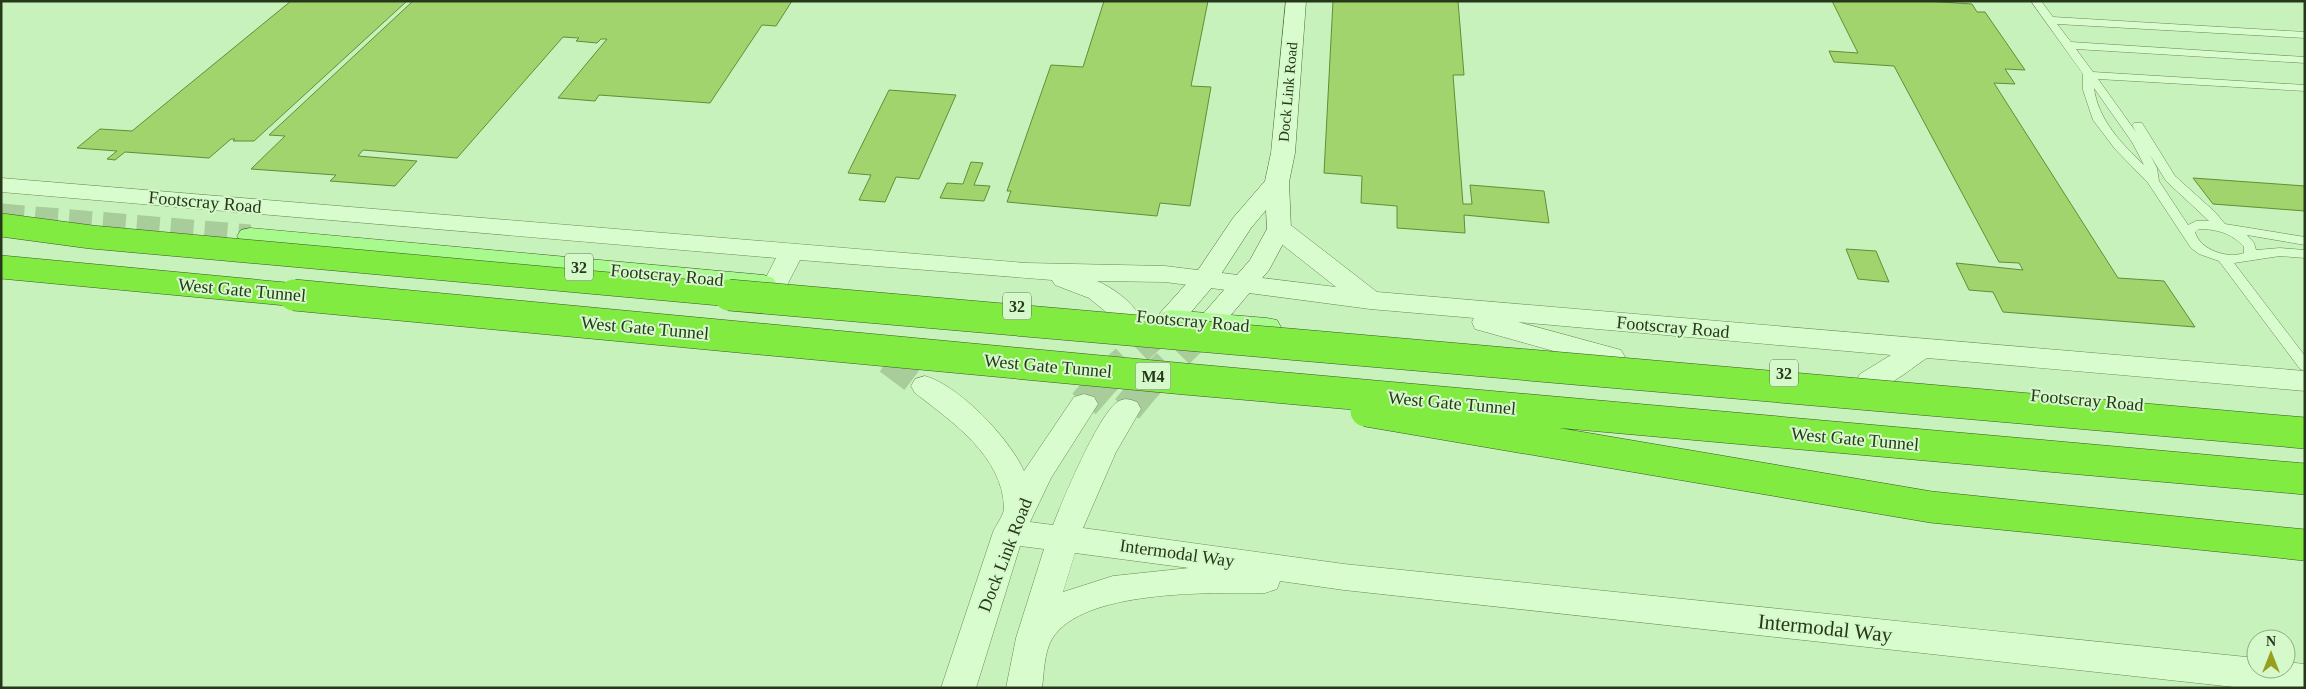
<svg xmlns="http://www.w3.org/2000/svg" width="2306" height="689" font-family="Georgia,serif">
<rect width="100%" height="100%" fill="#c8f2bb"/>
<path fill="#a2d46d" stroke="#658c37" d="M291,1H407L254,141H233L235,139H231L209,158L125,152L115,160L107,159L117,151L77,148L100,129L132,131Z
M413,1H792L776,26L762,25L710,103L599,95L595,101L558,98L607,39H601L597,43L576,41L579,38L563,37L457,158L363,150L358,156L417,161L395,186L330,181L336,175L251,169L285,136L269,135Z
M1104,1H1208L1191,86L1211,87L1190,206L1160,203L1157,216L1007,202L1011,191H1007L1051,65L1083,67Z
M1333,1H1458L1464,75H1453L1463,204H1472L1470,185L1544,191L1549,223L1464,215L1465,233L1397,228V206L1361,203L1362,176L1324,173Z
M1832,1H1925L1972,4L1977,12H1985L2025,70L2005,69L2015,84L1994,83L2118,278L2164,281L2195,327L2003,312L1993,292L1969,290L1956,263L2023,270L2019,263L1999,262L1894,66L1834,62L1829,51L1858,53Z
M889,90L956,95L919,179L896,177L885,202L859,200L871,175L848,173Z
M971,162L983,163L974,185L990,186L984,201L940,198L947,183L963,184Z
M2193,178L2305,186V211L2213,204Z
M1846,249L1876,251L1889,282L1858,279Z"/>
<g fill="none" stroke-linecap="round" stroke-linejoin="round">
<path stroke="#a8cd9b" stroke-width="31" stroke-dasharray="31 15" stroke-linecap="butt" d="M889,359L925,386
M1084,404L1104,381
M1127,409L1146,386"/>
<path stroke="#a8cd9b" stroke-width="23" stroke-dasharray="23 11" stroke-linecap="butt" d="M1,215L250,236"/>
<path stroke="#a8cd9b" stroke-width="31" stroke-dasharray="31 15" stroke-linecap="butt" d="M1104,381L1166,322
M1146,386L1207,324"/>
<defs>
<path id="service" d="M2031,1H2041L2053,17L2305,32V38L2057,24L2071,42L2305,57V63L2076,49L2093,72L2305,85V91L2098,79L2136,132L2132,125L2134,123H2142L2175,176L2215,212L2225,224L2305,237V245L2247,235L2254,243L2256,250L2280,248L2305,250V258L2280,256L2234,263L2305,356V371L2300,369L2219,261L2199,254L2191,248L2148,183L2115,149L2093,120L2083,90V74ZM2094,88L2132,142L2144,165C2122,144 2098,120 2094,88ZM2150,155L2166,181L2209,221H2196L2188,225L2159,181L2157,168ZM2199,229C2216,229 2232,233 2244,247V253C2227,259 2200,250 2195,232Z"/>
<path id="minor" d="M1,178L1026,263L1165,266L1336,287L1270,235L1267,229L1270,223L1279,221L1288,223L1377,292L2305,371V391L1927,358C1908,370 1883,395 1860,388L1856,381L1860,374L1891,355L1518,322L1621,350L1625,357L1621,364L1611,367L1475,329L1472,322L1474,318L1370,309L1165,282L1097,281C1113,288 1130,300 1139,315L1135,321L1126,324L1117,321L1089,298L1055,285L1052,280L800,260L784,291L775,294L766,291L762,285L776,258L1,192Z"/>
<path id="tertiary" d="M925,376C960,386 1009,438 1024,471L1074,397L1084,394L1094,397L1098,404L1051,478L1030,522L1053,525C1062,502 1100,410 1119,401C1125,398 1130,399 1137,402L1141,409L1116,452L1083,528L1344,564L2256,658V669H2286V662L2305,664V688H2243L1344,590L1280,581L1277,589L1265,593C1212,593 1082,589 1052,639C1044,652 1044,674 1042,688H1006L1016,638L1044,549L1020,546L976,688H941L993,532C996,525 1004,515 1004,508C1003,456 951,421 915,393L911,386L915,379ZM1075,553L1189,568L1113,576L1063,592Z"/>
<path id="secondary" d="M1286,1H1306L1295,153L1289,182L1291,229L1269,270L1219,329L1209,331L1199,329L1196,322L1250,260L1267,229L1266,210L1251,228L1214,285L1180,325L1170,328L1160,325L1157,319L1160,313L1196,273L1233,218L1265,181L1271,153Z"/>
<path id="primary" d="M250,228L764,275L773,278L777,284L773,290L764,293L241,242L237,236L241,230Z
M1171,310L1267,318L1277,320L1281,327L1277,334L1267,336L1161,325L1158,319L1161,313Z"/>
</defs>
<use href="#service" stroke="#698a53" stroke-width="1"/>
<use href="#minor" stroke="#698a53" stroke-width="1"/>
<use href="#tertiary" stroke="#698a53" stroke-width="1"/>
<use href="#secondary" stroke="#4e6c37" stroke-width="1"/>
<use href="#primary" stroke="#3e5729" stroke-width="1"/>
<use href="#service" fill="#d9fccf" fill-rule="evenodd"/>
<use href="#minor" fill="#d9fccf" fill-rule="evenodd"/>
<use href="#tertiary" fill="#d9fccf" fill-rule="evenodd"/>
<use href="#secondary" fill="#d9fccf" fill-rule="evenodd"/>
<use href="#primary" fill="#a8fa8e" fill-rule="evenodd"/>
<defs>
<path id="motorway-bridge-far1" d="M1,225L91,237L742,296
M1,267L307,296"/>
<path id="motorway-bridge" d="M294,295L1185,379L2305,479
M729,295L2305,433
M1366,411L1931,507L2305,545"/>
</defs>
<use href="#motorway-bridge-far1" stroke="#3e5729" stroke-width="24" stroke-linecap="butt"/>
<use href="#motorway-bridge" stroke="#3e5729" stroke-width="32" stroke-linecap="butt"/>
<use href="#motorway-bridge-far1" stroke="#81eb41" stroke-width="23"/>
<use href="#motorway-bridge" stroke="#81eb41" stroke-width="31"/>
</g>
<g text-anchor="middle" stroke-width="4" stroke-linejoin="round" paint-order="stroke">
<g font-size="15" fill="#27381a" stroke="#d5f9cb">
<text transform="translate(1288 92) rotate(-85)" y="5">Dock Link Road</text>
</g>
<g fill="#d5f9cb" stroke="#5b724f" stroke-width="1">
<rect x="565" y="253.5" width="28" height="27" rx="4"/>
<rect x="1003" y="292.5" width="28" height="27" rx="4"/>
<rect x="1770" y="359.5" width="28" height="27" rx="4"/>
<rect x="1135.5" y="362.5" width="35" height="27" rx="4"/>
</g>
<g font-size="16" font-weight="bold" fill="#27381a">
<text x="579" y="273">32</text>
<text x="1017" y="312">32</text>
<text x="1784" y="379">32</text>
<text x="1153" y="382">M4</text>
</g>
<g font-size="18" fill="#27381a" stroke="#d5f9cb">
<text transform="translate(205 202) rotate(5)" y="6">Footscray Road</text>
<text transform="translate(667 275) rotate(5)" y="6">Footscray Road</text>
<text transform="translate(242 290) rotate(5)" y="6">West Gate Tunnel</text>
<text transform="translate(1193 321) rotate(5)" y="6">Footscray Road</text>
<text transform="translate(1673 327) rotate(5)" y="6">Footscray Road</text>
<text transform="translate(645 328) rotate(5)" y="6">West Gate Tunnel</text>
<text transform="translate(1048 366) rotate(5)" y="6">West Gate Tunnel</text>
<text transform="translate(2087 400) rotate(5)" y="6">Footscray Road</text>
<text transform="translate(1452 403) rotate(5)" y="6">West Gate Tunnel</text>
<text transform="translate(1855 439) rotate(5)" y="6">West Gate Tunnel</text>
<text transform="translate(1177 553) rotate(8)" y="6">Intermodal Way</text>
<text transform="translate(1005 555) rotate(-69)" y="6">Dock Link Road</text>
</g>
<g font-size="21" fill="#27381a" stroke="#d5f9cb">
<text transform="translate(1825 628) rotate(6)" y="7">Intermodal Way</text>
</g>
</g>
<rect width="2306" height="689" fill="none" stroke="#27381a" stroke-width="5"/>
<g transform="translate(2271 654)"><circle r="24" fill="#d5f9cb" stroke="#8fac84"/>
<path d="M0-4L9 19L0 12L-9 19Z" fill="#979f1e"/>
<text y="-8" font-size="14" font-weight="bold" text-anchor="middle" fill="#27381a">N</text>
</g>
</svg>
